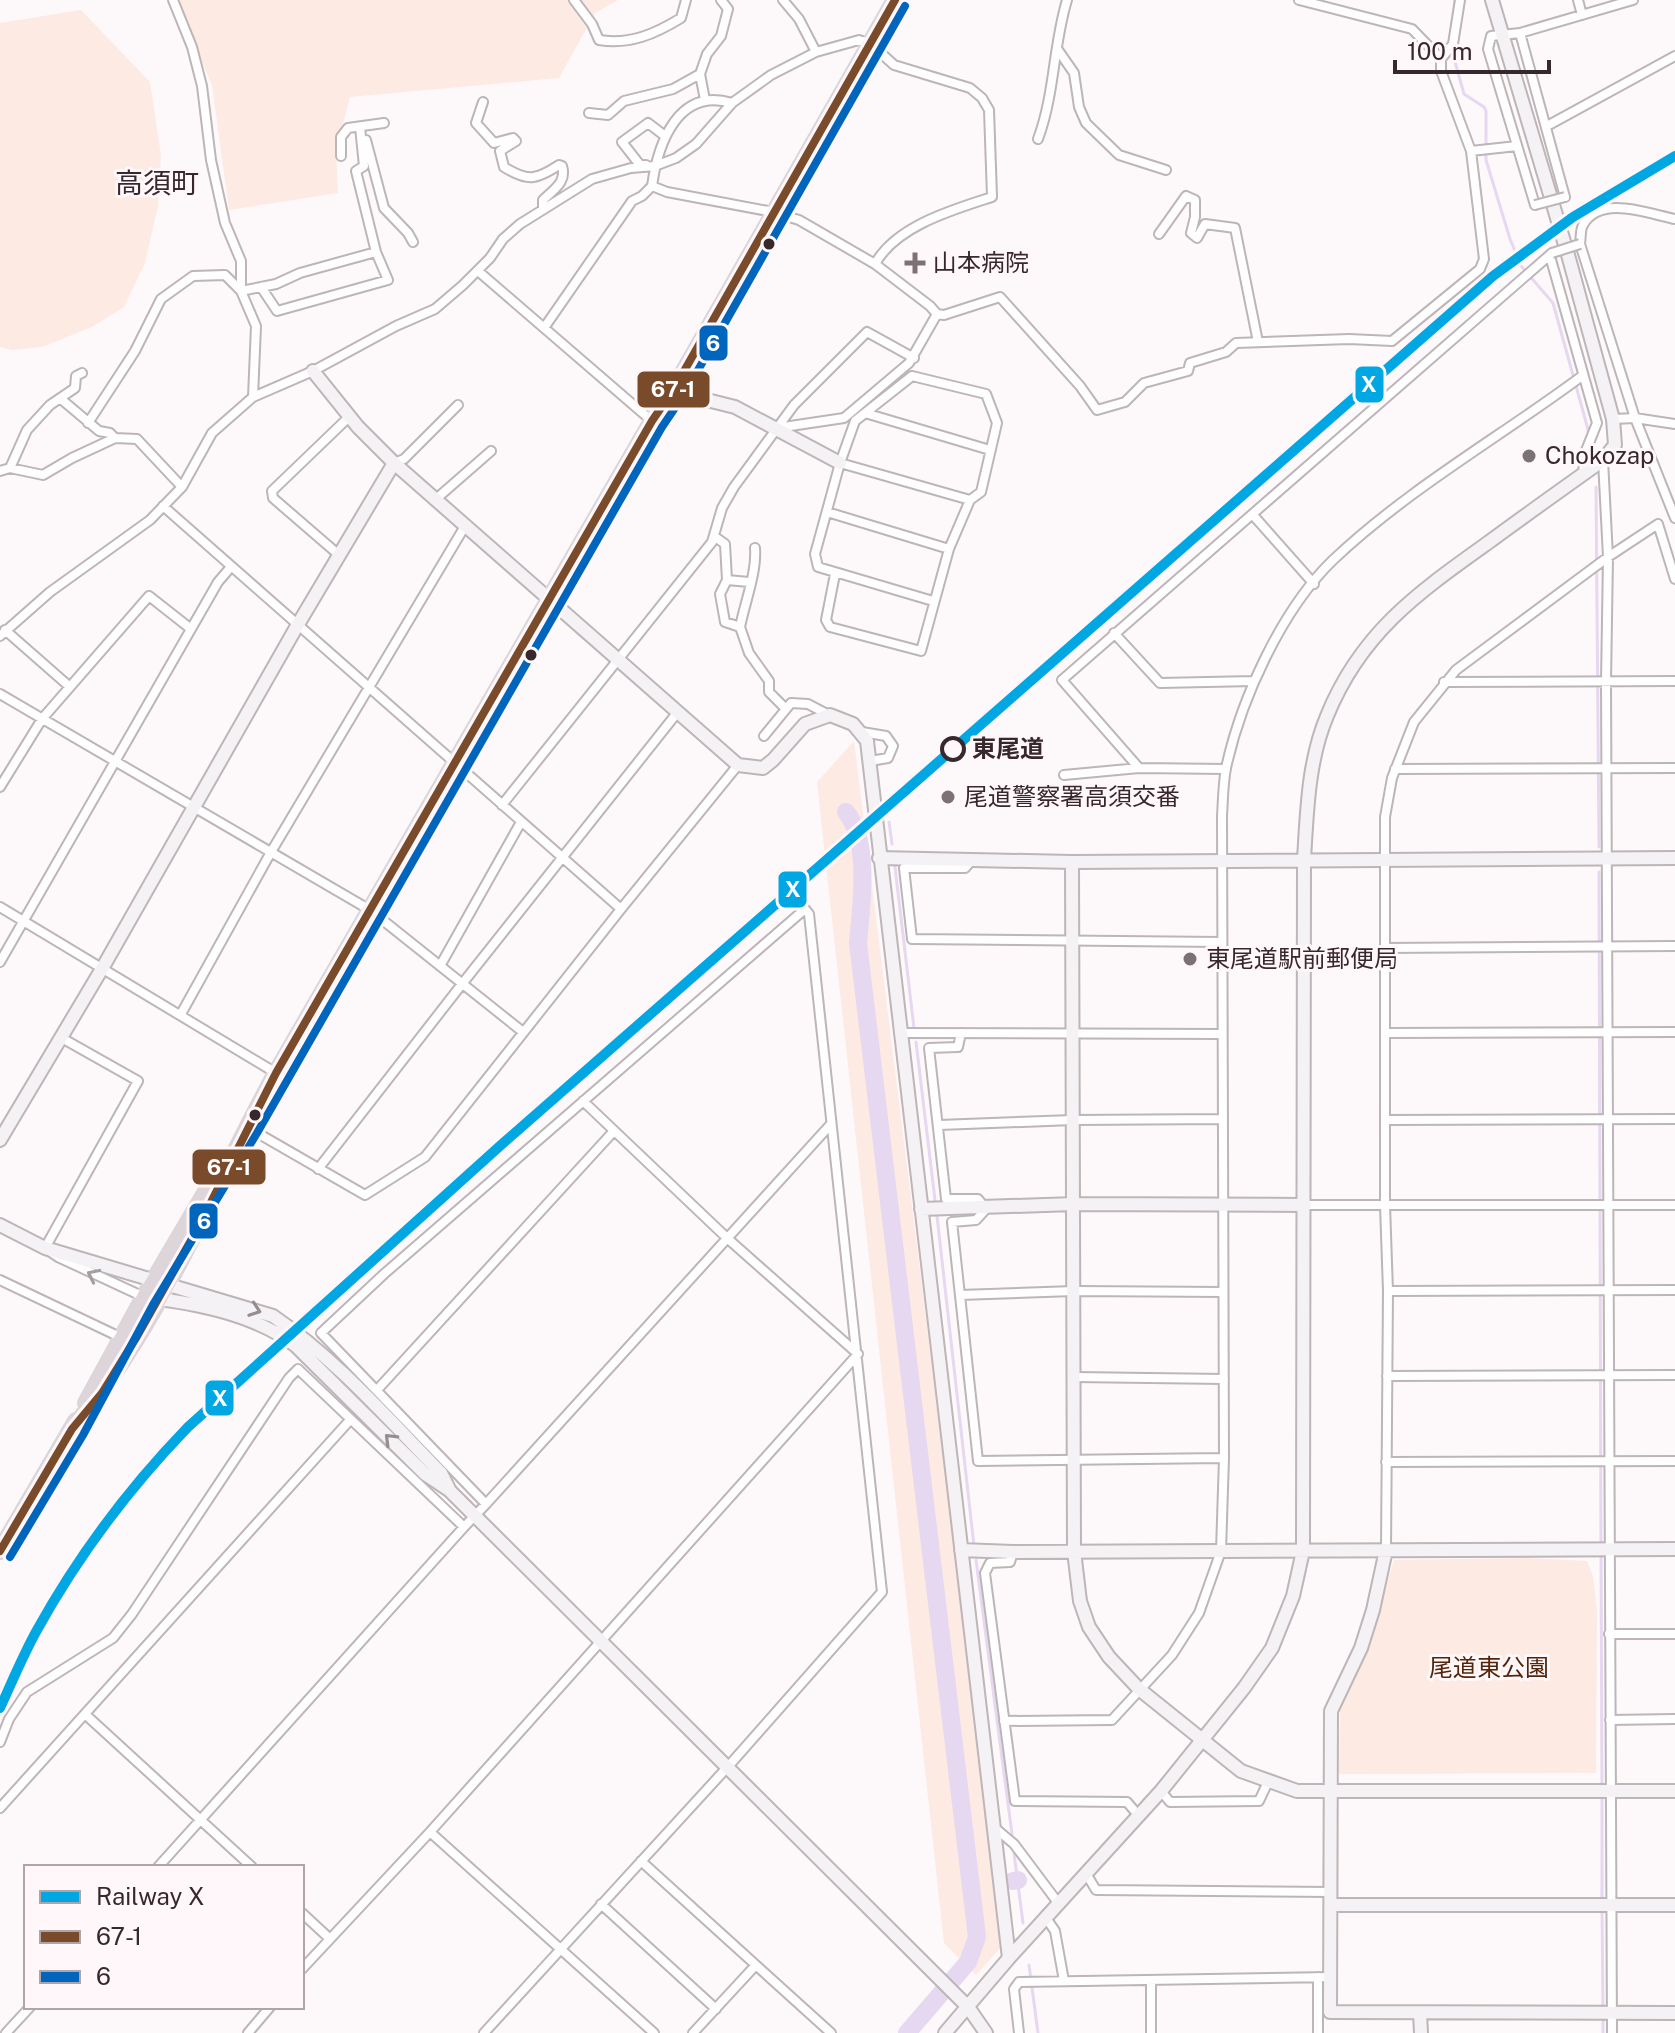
<svg xmlns="http://www.w3.org/2000/svg" width="1675" height="2033" font-family="'Public Sans','Noto Sans JP',sans-serif">
<rect width="100%" height="100%" fill="#fdf9fa"/>
<path fill="#fceae3" d="M176,0H618L595,13L559,78L350,97L336,151L338,193L229,210L212,85Z
M81,10L150,82L161,155L158,206L145,263L124,307L92,327L42,347L12,350L0,347V23Z
M854,741L1004,1944L976,1975L944,1943L817,782Z
M1528,1558L1587,1561L1593,1576L1597,1611L1596,1773L1339,1774L1340,1708L1372,1635L1394,1560Z"/>
<g fill="none" stroke-linecap="round" stroke-linejoin="round">
<path stroke="#e5d8f0" stroke-width="3" d="M1449,44L1455,0
M1452,51L1464,94L1484,107L1486,111V160L1510,239L1521,266L1553,303L1589,433
M1596,487L1599,847
M889,822L892,844
M895,867L914,1028
M1599,872L1601,1544
M916,1042L935,1200
M937,1216L974,1546
M1601,1551L1602,1788
M976,1560L1012,1834
M1602,1795V1900
M1014,1853L1023,1923
M1602,1907L1603,2008
M1029,1965L1038,2033
M1603,2015V2033"/>
<path stroke="#e5d8f0" stroke-width="18" d="M846,812C871,842 861,907 858,943L977,1937L968,1962L907,2033
M1013,1881L1018,1880"/>
<defs>
<path id="street" d="M173,0L192,47L202,86L211,160L225,223L241,261V291L256,326L253,397
M574,0L592,24L599,40C630,45 655,34 681,18L686,0
M783,0L799,19L816,52
M1299,0L1412,29L1441,59
M1578,0L1582,15
M1520,33L1565,197
M1058,50L1074,73L1079,107L1086,123L1119,155L1166,170
M705,100L700,74L707,54L721,36L728,9L721,0
M483,102L476,123L494,143L513,138L516,141L500,151L504,167C528,182 536,180 559,165L562,166C567,182 554,189 543,200V209
M732,103C678,87 658,143 652,186L667,192L773,212L799,220L875,264L930,306L937,314L909,363L844,418L777,428
M589,113L608,115L624,101L673,89L700,74
M1547,126L1675,56
M1038,139C1055,93 1053,46 1067,0
M366,140L384,208L408,233L413,242
M1471,151L1517,146
M341,156V137L348,128L384,123
M646,165H640L622,142L648,123L665,136
M1535,205L1488,49L1491,36L1520,33L1633,0
M1675,219C1649,214 1600,194 1583,225C1580,230 1581,239 1580,244L1635,418L1675,518
M1159,234L1186,196L1195,200V217L1191,233L1197,238L1205,224L1235,228L1258,342
M1550,256L1597,423L1585,453L1583,474
M478,271L652,421
M261,287L277,311L388,280L376,252L356,171L364,166L360,127
M937,314L944,315L1000,297L1080,386L1097,410L1125,402L1144,383L1188,371L1190,363L1226,352L1236,343L1349,339L1392,341L1480,269L1484,259L1471,151L1441,71V59L1453,44L1460,0
M544,328L632,201L642,196L652,186
M61,399L99,431L110,433L115,438
M865,413L990,450
M1613,419L1635,418L1675,424
M88,423L135,351L161,299L193,276L225,275L241,291L276,284L300,273L376,252
M1603,460L1608,557L1606,682L1612,2033
M394,463L404,459L458,405
M840,463L970,500L981,492L997,423L986,394L912,376L855,421L840,463L815,554L818,567L933,601
M10,468L27,430L50,405L75,388L76,376L82,373
M0,471L10,468L43,475L72,458L115,438L137,439L182,487
M436,499L491,451
M163,506L621,909
M827,512L949,549
M1253,515L1314,584
M714,536L725,544L727,580L720,594L725,622L740,627L749,653L769,681V692L785,708
M339,555L273,498L272,491L350,416
M835,574L826,620L830,627L921,651L949,549L970,500
M727,580L749,582
M740,627C745,602 757,572 755,548
M5,630L70,687
M1114,633L1160,683L1254,681
M0,636L50,592L150,520L182,487L212,433L253,397L313,371L396,326L435,309L463,285L490,258L503,239L520,224L592,179L631,168L655,166L676,158L696,144L732,103L771,75L816,52L859,40L870,43L894,65L970,88L982,98L989,110L992,197C952,210 896,226 875,264
M1444,682L1675,681
M0,694L370,910L523,1032
M862,732L886,736L893,746L888,758L870,761
M764,736L791,703L808,704L829,715
M1139,768L1062,680L1552,253
M1395,769L1675,768
M1064,775L1139,768L1226,769
M0,787L42,719L149,596L191,629
M502,805L712,542L722,508L734,487L794,405L867,332L914,358
M972,860L965,868H904L912,939L1221,942
M0,907L276,1073
M1384,948L1675,946
M0,962L218,582L230,568
M440,966L521,822
M181,1014L271,852L465,526
M899,1033L1222,1034
M961,1033L958,1047L929,1048L946,1199H978L986,1209L976,1220L952,1222L978,1461L1224,1458
M1385,1033L1675,1032
M60,1037L138,1081L45,1248L58,1257L144,1297
M1386,1120L1675,1119
M939,1125L1073,1120L1222,1119
M247,1127L365,1195L425,1157L621,909L738,765
M318,1169L462,984L677,713
M1305,1205H1675
M0,1280L122,1338
M1388,1291L1675,1290
M960,1295L1074,1291L1223,1292
M1387,1376L1675,1375
M1074,1377L1224,1379
M377,1390L613,1132
M1386,1462L1675,1461
M486,1504L831,1124
M1386,1550L1388,1291L1385,1205V817L1392,778L1414,722L1456,670L1608,557L1658,524L1675,579
M1013,1552L1010,1562L990,1563L985,1573L1015,1801L1127,1802L1139,1816
M1609,1634H1675
M86,1715L252,1867
M1610,1720L1675,1719
M1004,1721L1112,1720L1172,1655L1199,1613L1221,1551L1224,1458L1222,816C1223,801 1223,784 1226,768C1241,699 1282,609 1333,560C1408,489 1500,437 1582,376
M0,1742L9,1719L27,1692L113,1638L132,1614L289,1378L298,1369L464,1527L486,1504L321,1333L384,1274L805,909L809,914L882,1592L733,1761L484,2033
M1161,1791L1170,1802L1259,1801L1268,1782
M0,1808L350,1420
M995,1828L1014,1844L1059,1904
M430,1832L654,2033
M641,1861L831,2033
M158,1867L464,1527
M1087,1875L1096,1890L1332,1892
M601,1904L716,2009
M302,1913L329,1938
M1046,1918L1055,1931L1064,1981
M302,1969L430,1832L858,1354L727,1238L583,1101
M1318,1977V2033
M1151,1980V2033
M6,2033L30,2007
M248,2033L270,2007
M693,2033L755,1966
M1019,2033L1014,1989L1019,1982L1331,1977"/>
<path id="secondary" d="M313,371L358,427L394,463L738,765L763,768L773,760L805,724L830,715L853,724L867,741L1009,1958
M675,387L695,397L735,407L840,463
M879,858L1072,862L1675,858
M1072,862L1074,1551L1080,1601L1089,1627L1109,1657L1139,1689L1241,1771L1297,1791H1675
M0,1140L103,967L297,626L394,463
M921,1209L1074,1204L1305,1205
M0,1225L45,1248L273,1316C336,1359 388,1419 441,1473L449,1489
M144,1297C195,1303 255,1314 296,1346L425,1474L449,1490L968,2007L986,2033
M961,1550L1013,1552L1675,1549
M1386,1550L1373,1610L1361,1648L1331,1711L1330,2012L1675,2013
M1332,1905H1675
M1420,2013L1421,2033
M945,2033L1009,1958L1161,1791L1244,1688L1272,1648L1293,1596L1303,1551L1304,859C1307,812 1308,761 1327,716C1361,632 1419,592 1489,542C1527,514 1565,487 1603,460L1615,445L1613,419L1568,255L1492,0"/>
<path id="highway" d="M86,1403L144,1297L214,1178
M72,1429C160,1324 211,1192 276,1073L652,421L675,387L895,0
M0,1551L76,1421"/>
</defs>
<use href="#street" stroke="#bdb5b7" stroke-width="12"/>
<use href="#secondary" stroke="#bdb5b7" stroke-width="16"/>
<use href="#highway" stroke="#dad6d8" stroke-width="18"/>
<use href="#street" stroke="#fffefe" stroke-width="8"/>
<use href="#secondary" stroke="#f4f2f4" stroke-width="12"/>
<use href="#highway" stroke="#ded5db" stroke-width="14"/>
<defs>
<path id="street-bridge" d="M1535,205L1565,197
M1552,253L1580,244"/>
</defs>
<use href="#street-bridge" stroke="#bdb5b7" stroke-width="12" stroke-linecap="butt"/>
<use href="#street-bridge" stroke="#fffefe" stroke-width="8"/>
<defs>
<path id="bus-1" d="M0,1551L72,1429L102,1393L136,1338L198,1228L276,1073L652,421L675,387L895,0"/>
<path id="bus-2" d="M10,1557L83,1435L154,1303L257,1133L662,427L685,393L905,6"/>
</defs>
<use href="#bus-1" stroke="#fff7f9" stroke-width="14"/>
<use href="#bus-2" stroke="#fff7f9" stroke-width="14"/>
<use href="#bus-1" stroke="#7a4b2a" stroke-width="8"/>
<use href="#bus-2" stroke="#0065bd" stroke-width="8"/>
<defs>
<path id="rail-1" d="M0,1708C12,1682 23,1655 37,1630C78,1556 129,1488 188,1427L501,1145L1493,276L1573,217L1675,156"/>
</defs>
<use href="#rail-1" stroke="#fff7f9" stroke-width="16"/>
<use href="#rail-1" stroke="#00a7e3" stroke-width="10"/>
</g>
<defs><path id="oneway-chevron" d="M-2-3.5L2.5 0L-2 3.5" fill="none" stroke-width="1.6" stroke-linecap="round" stroke-linejoin="round" transform="scale(2)"/></defs>
<use stroke="#a59ea0" href="#oneway-chevron" transform="translate(93 1275) rotate(-154)"/>
<g stroke="#968d90">
<use href="#oneway-chevron" transform="translate(255 1310) rotate(19)"/>
<use href="#oneway-chevron" transform="translate(390 1439) rotate(-135)"/>
</g>
<g fill="#37282d" stroke="#fff7f9" stroke-width="3">
<circle cx="769" cy="244" r="7"/>
<circle cx="531" cy="655" r="7"/>
<circle cx="255" cy="1115" r="7"/>
</g>
<g fill="#7c7175" stroke="#fff7f9" stroke-width="3">
<path d="M911 251h8v8h8v8h-8v8h-8v-8h-8v-8h8z"/>
<circle cx="1529" cy="456" r="8"/>
<circle cx="948" cy="797" r="8"/>
<circle cx="1190" cy="959" r="8"/>
</g>
<circle fill="#fff7f9" stroke="#37282d" stroke-width="4" cx="953" cy="749" r="11"/>
<g text-anchor="middle" stroke-width="6" stroke-linejoin="round" paint-order="stroke">
<g font-size="24" fill="#37282d" stroke="#fff7f9" text-anchor="start">
<text x="933" y="271">山本病院</text>
<text x="1545" y="464">Chokozap</text>
<text x="964" y="805">尾道警察署高須交番</text>
<text x="1206" y="967">東尾道駅前郵便局</text>
</g>
<g font-size="24" font-weight="bold" fill="#37282d" stroke="#fff7f9" text-anchor="start">
<text x="972" y="757">東尾道</text>
</g>
<g font-size="24" fill="#54250b" stroke="#fff7f9">
<text x="1489" y="1676">尾道東公園</text>
</g>
<g font-size="28" fill="#37282d" stroke="#fff7f9">
<text x="157" y="193">高須町</text>
</g>
</g>
<g stroke="#fff7f9" stroke-width="3">
<rect x="698" y="324" width="31" height="38" rx="8" fill="#0065bd"/>
<rect x="1354" y="365" width="31" height="39" rx="8" fill="#00a7e3"/>
<rect x="636" y="370" width="75" height="39" rx="8" fill="#7a4b2a"/>
<rect x="777" y="870" width="31" height="39" rx="8" fill="#00a7e3"/>
<rect x="191" y="1148" width="76" height="38" rx="8" fill="#7a4b2a"/>
<rect x="188" y="1202" width="31" height="38" rx="8" fill="#0065bd"/>
<rect x="204" y="1379" width="31" height="38" rx="8" fill="#00a7e3"/>
</g>
<g font-size="22" text-anchor="middle" font-weight="bold" fill="#fff">
<text x="713" y="351">6</text>
<text x="1369" y="392">X</text>
<text x="673" y="397">67-1</text>
<text x="793" y="897">X</text>
<text x="229" y="1175">67-1</text>
<text x="204" y="1229">6</text>
<text x="220" y="1406">X</text>
</g>
<rect x="24" y="1865" width="280" height="144" fill="#fff7f9" stroke="#afa4a7" stroke-width="2"/>
<rect x="40" y="1891" width="40" height="12" fill="#00a7e3" stroke="#afa4a7" stroke-width="2"/>
<text x="96" y="1905" font-size="24" fill="#37282d">Railway X</text>
<rect x="40" y="1931" width="40" height="12" fill="#7a4b2a" stroke="#afa4a7" stroke-width="2"/>
<text x="96" y="1945" font-size="24" fill="#37282d">67-1</text>
<rect x="40" y="1971" width="40" height="12" fill="#0065bd" stroke="#afa4a7" stroke-width="2"/>
<text x="96" y="1985" font-size="24" fill="#37282d">6</text>
<path d="M1395 60v12h154v-12" fill="none" stroke="#37282d" stroke-width="4"/>
<text x="1407" y="60" font-size="24" fill="#37282d" stroke="#fff7f9" stroke-width="6" paint-order="stroke">100 m</text>
</svg>
